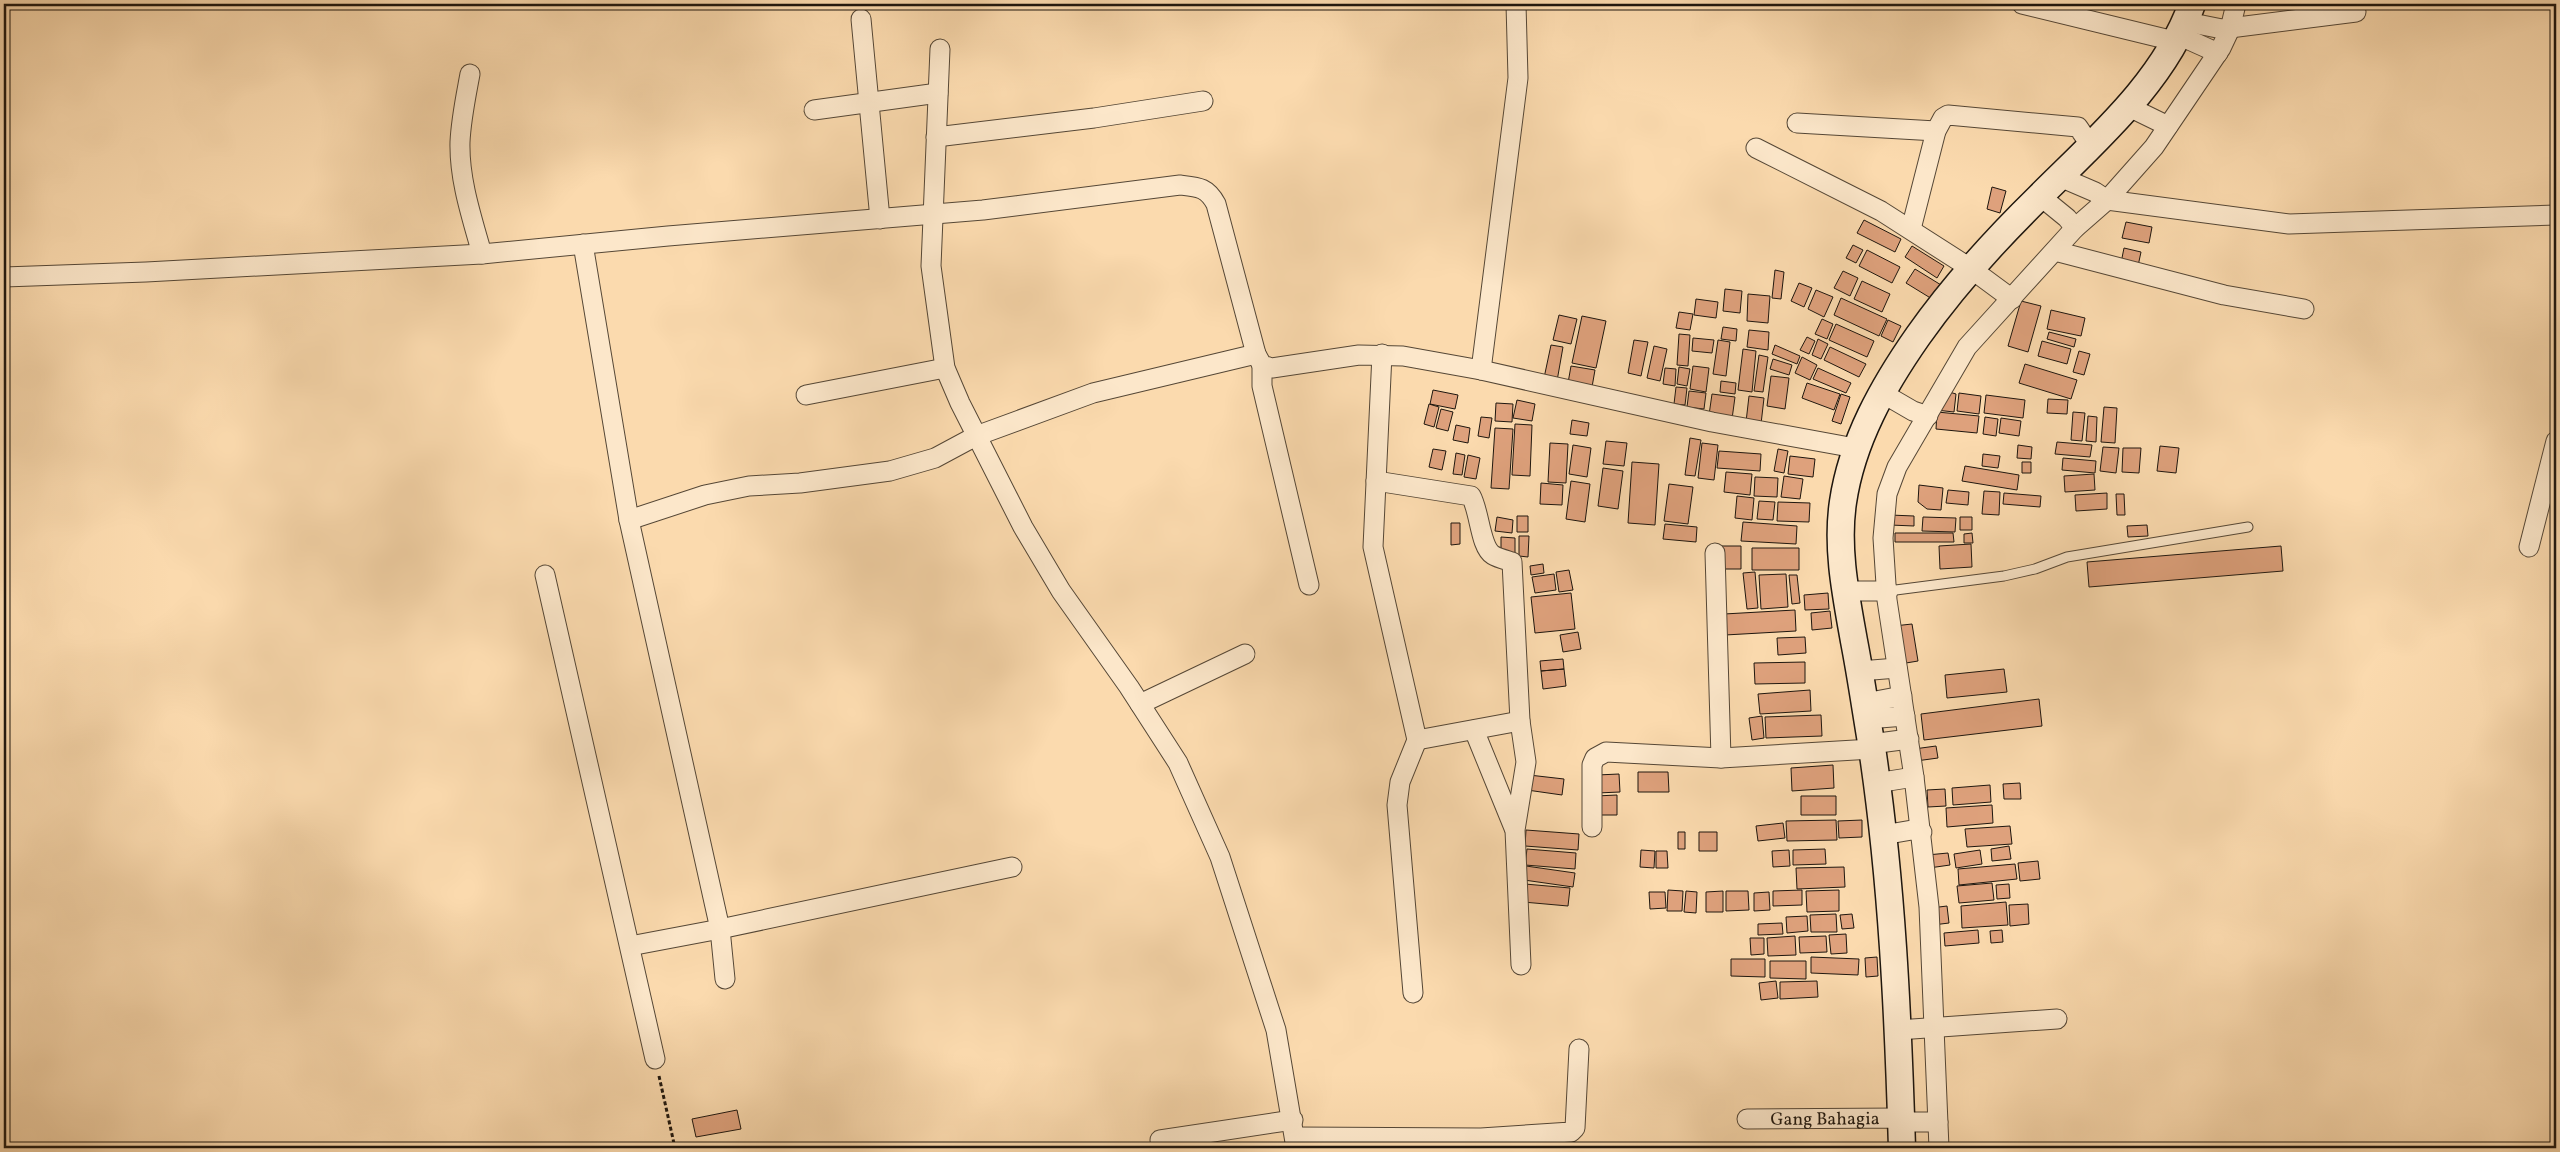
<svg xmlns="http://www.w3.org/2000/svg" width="2560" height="1152" font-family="Vollkorn,serif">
<rect width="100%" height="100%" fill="#fbdaae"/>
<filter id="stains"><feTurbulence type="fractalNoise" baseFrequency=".004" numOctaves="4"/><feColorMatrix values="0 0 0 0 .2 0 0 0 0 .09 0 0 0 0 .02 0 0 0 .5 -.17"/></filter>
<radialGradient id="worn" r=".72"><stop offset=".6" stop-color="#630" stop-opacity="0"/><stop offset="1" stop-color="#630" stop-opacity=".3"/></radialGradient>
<path fill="#dea17c" stroke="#1e160e" d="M1992,187L2006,191L2000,213L1987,209Z
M1864,220L1901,239L1895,252L1857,233Z
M2126,222L2152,227L2149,243L2122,238Z
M1853,245L1863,250L1856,263L1846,258Z
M1912,246L1944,266L1937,278L1905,257Z
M2124,248L2141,252L2138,266L2121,263Z
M1867,250L1900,267L1892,283L1859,266Z
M1915,269L1946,288L1937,302L1906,283Z
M1775,270L1784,272L1781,299L1772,298Z
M1843,271L1858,278L1850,296L1834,288Z
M1862,281L1890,294L1882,312L1854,299Z
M1799,283L1812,288L1804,307L1791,301Z
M1725,289L1742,291L1740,313L1723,311Z
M1816,290L1833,297L1824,317L1808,309Z
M1748,294L1770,296L1768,323L1747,321Z
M1841,298L1887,319L1879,336L1834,315Z
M1696,299L1718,302L1716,318L1694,315Z
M2021,301L2041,306L2028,352L2008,346Z
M2051,310L2085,318L2081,336L2047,329Z
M1679,312L1693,314L1690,330L1676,328Z
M1559,315L1577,319L1571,344L1553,340Z
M1582,316L1606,321L1596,368L1572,363Z
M1822,319L1833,324L1827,339L1815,334Z
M1888,320L1901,326L1893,342L1881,336Z
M1836,324L1874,341L1867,357L1829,340Z
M1723,327L1737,329L1736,341L1721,339Z
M1749,330L1769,332L1768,350L1747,347Z
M2049,332L2076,339L2074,347L2047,339Z
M1679,334L1690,335L1688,366L1677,365Z
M1807,337L1815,341L1809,354L1800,350Z
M1693,338L1714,340L1712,353L1692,351Z
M1818,339L1828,344L1821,359L1812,355Z
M1634,340L1648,342L1641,376L1628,373Z
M1718,340L1730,342L1726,376L1713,374Z
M2042,341L2071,349L2067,364L2038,356Z
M1551,345L1563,347L1557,381L1544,378Z
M1775,345L1800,356L1797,364L1772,354Z
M1654,346L1667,349L1660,381L1647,378Z
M1830,347L1866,364L1859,377L1824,360Z
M1743,349L1756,351L1752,392L1738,390Z
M2079,351L2090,354L2084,375L2073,372Z
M1759,355L1768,357L1763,392L1754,391Z
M1802,357L1817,365L1810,380L1795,373Z
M1773,359L1792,365L1789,375L1770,369Z
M2025,364L2077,380L2071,399L2019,383Z
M1571,366L1595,370L1592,387L1568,383Z
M1693,366L1709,368L1706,392L1690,389Z
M1679,367L1690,369L1687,386L1677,384Z
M1665,368L1676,369L1675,386L1663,384Z
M1818,368L1851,383L1846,393L1813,379Z
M1771,376L1789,378L1785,409L1767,406Z
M1721,381L1736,383L1735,394L1720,392Z
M1807,383L1840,394L1834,410L1802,398Z
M1676,387L1687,388L1685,405L1674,404Z
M1433,390L1458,395L1455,409L1430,404Z
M1689,391L1706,393L1704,409L1687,407Z
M1946,391L1956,394L1954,412L1936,410Z
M1959,393L1981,396L1979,414L1957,411Z
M1712,394L1735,397L1732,419L1709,415Z
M1841,394L1850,397L1841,424L1832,421Z
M1986,395L2025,400L2023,418L1984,413Z
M1749,396L1764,398L1761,424L1746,422Z
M2048,399L2068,400L2067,414L2047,413Z
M1517,400L1535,404L1532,421L1513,418Z
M1496,403L1513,404L1512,422L1495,421Z
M1429,404L1439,407L1434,427L1424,424Z
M2104,407L2117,408L2115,443L2101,442Z
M1441,409L1453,412L1448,431L1436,428Z
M1937,412L1979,416L1977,433L1936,429Z
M2073,412L2085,413L2082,441L2071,440Z
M2088,416L2097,417L2096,442L2086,441Z
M1481,417L1492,418L1489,438L1478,436Z
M1985,417L1998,419L1996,436L1983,434Z
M2001,418L2021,421L2019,436L1999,433Z
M1572,420L1589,423L1587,436L1570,434Z
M1515,424L1532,425L1530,476L1512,475Z
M1456,425L1470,428L1468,443L1453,440Z
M1495,428L1513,429L1509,489L1491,488Z
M1690,438L1701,440L1695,476L1685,475Z
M1606,441L1627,443L1624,466L1603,464Z
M2057,442L2092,445L2090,457L2055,454Z
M1550,443L1568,444L1566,483L1548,482Z
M1702,443L1718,445L1714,480L1698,478Z
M1573,445L1591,448L1587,477L1569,474Z
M2018,445L2032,447L2031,459L2017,458Z
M2160,446L2179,448L2176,473L2157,471Z
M2103,447L2119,448L2116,473L2100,471Z
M2123,448H2141L2139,473L2122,472Z
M1433,449L1446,451L1442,470L1429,467Z
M1778,449L1788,451L1784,473L1774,471Z
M1719,451L1761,454L1760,471L1717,468Z
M1456,453L1465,455L1462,475L1453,474Z
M1983,454L2000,456L1998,468L1982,466Z
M1468,455L1480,458L1476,479L1464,477Z
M1790,456L1815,459L1813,477L1788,474Z
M2063,458L2096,461L2095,473L2062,470Z
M1632,462L1659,464L1655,525L1628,523Z
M2022,462H2031V473H2022Z
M1965,466L2019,475L2017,490L1962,481Z
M1603,468L1623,471L1618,509L1598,506Z
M1726,472L1752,474L1750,495L1724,492Z
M2094,474L2095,490L2065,492L2064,476Z
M1784,476L1803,479L1800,499L1781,497Z
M1755,477L1778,478L1777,497L1754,496Z
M1571,481L1590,484L1585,522L1566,519Z
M1541,483L1563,485L1562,505L1540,504Z
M1669,484L1693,487L1688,524L1664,521Z
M1919,485L1943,488L1941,510L1927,509L1918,502Z
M1948,490L1969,492L1968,505L1946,503Z
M1984,491L2000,492L1999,515L1982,514Z
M2004,493L2041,496L2040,507L2003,504Z
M2107,493V509L2076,511L2075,495Z
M2116,494H2124L2125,515H2117Z
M1737,496L1754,498L1752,520L1735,518Z
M1759,501L1775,502L1773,520L1757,519Z
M1778,502L1810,503L1809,522L1777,521Z
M1890,515L1914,516V526L1890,525Z
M1517,516H1528V532H1517Z
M1497,517L1513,520L1512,533L1495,531Z
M1923,517L1956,518L1955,532L1922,531Z
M1960,517H1972V530H1960Z
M1743,522L1797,526L1796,544L1741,541Z
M1451,523H1460V544L1451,545Z
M1665,524L1697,527L1696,542L1663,539Z
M2147,525L2148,536L2128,537L2127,526Z
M1895,533H1953L1954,542H1895Z
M1972,533L1973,543H1964V534Z
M1519,536H1529L1528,557L1519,556Z
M1501,537L1515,538V554H1501Z
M1971,544L1972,567L1940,569L1939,546Z
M1720,546H1741V569H1720Z
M2281,546L2283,571L2089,587L2087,562Z
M1752,548H1799V570H1752Z
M1543,564L1544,573L1531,575L1530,566Z
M1569,570L1573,590L1559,592L1556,572Z
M1755,572L1758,608L1747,609L1743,573Z
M1554,574L1556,590L1535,593L1532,577Z
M1786,574L1788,607L1761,609L1759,575Z
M1789,575H1797L1800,603L1792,604Z
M1571,593L1575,629L1535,633L1531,597Z
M1828,593L1829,609L1805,610L1804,595Z
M1795,610L1796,631L1725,635L1724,614Z
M1830,611L1832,628L1812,630L1811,613Z
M1912,624L1918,661L1900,664L1894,626Z
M1578,632L1581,649L1563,652L1560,635Z
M1805,637L1806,653L1778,655L1777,638Z
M1563,659L1564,669L1541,671L1540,661Z
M1805,662V683L1755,684L1754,663Z
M1564,669L1566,686L1543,689L1541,671Z
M2004,669L2007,692L1947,698L1945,675Z
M1810,690L1811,711L1760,714L1758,694Z
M2039,699L2042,726L1924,740L1921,714Z
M1821,715L1822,736L1766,738L1765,717Z
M1762,716L1764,738L1752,740L1749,718Z
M1936,746L1938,758L1916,761L1914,749Z
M1833,765L1834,788L1792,791L1791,768Z
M1638,772H1668L1669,792H1638Z
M1619,774L1620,792L1597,793V775Z
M1529,775L1564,779L1562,795L1527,790Z
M2020,783L2021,799H2004L2003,784Z
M1990,785L1991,802L1953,805L1952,788Z
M1945,789L1946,806L1928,807L1927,790Z
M1617,795V815H1596V796Z
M1801,796H1836V815H1801Z
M1992,805L1993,823L1947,827L1946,808Z
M1836,820L1837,840L1787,841L1786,821Z
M1862,820V837L1839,838L1838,821Z
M1783,823L1785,838L1758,841L1756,826Z
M2010,826L2012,844L1967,847L1965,829Z
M1526,830L1579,834L1578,850L1525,846Z
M1678,832H1685V849H1678Z
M1699,832H1717V851H1699Z
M2009,846L2011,859L1992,861L1991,849Z
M1527,849L1576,853L1575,869L1525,865Z
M1825,849L1826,864L1793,865V850Z
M1641,850L1655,851L1654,868L1640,867Z
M1789,850L1790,866L1773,867L1772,851Z
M1980,850L1982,864L1956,868L1954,854Z
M1656,851H1667L1668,868H1656Z
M1948,853L1950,865L1929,868L1927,855Z
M2038,861L2040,879L2020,881L2018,863Z
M2015,864L2017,879L1959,885L1958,869Z
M1526,866L1575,873L1573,887L1524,880Z
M1844,867L1845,887L1797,889L1796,868Z
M1992,883L1994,900L1959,903L1957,886Z
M1525,884L1570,888L1568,906L1523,902Z
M2009,884L2010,898L1997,899L1996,885Z
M1668,890L1683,891L1682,911H1667Z
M1802,890V905L1773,906V891Z
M1839,890V911L1807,912L1806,891Z
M1686,891L1697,892L1696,913L1684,912Z
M1723,891V912H1706V892Z
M1726,891H1748L1749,910L1726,911Z
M1649,892H1665L1666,908L1650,909Z
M1769,892L1770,910L1754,911V893Z
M2006,902L2008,925L1962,928L1961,906Z
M2028,904L2029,924L2010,926L2009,905Z
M1947,906L1949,923L1933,925L1931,908Z
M1836,914L1837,932H1811L1810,915Z
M1852,914L1854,928L1842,929L1840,915Z
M1807,916L1808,931L1787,933L1786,917Z
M1782,923L1783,934L1758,935V924Z
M1978,930L1979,943L1945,946L1944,933Z
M2002,930L2003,942L1991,943L1990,931Z
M1846,934L1847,953L1831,954L1829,935Z
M1795,936L1796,955L1768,956L1767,938Z
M1826,936L1827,952L1800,953L1799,937Z
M1750,938H1764V954L1751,955Z
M1811,957L1859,959L1858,975L1811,973Z
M1877,957L1878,976L1866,977L1865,958Z
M1731,959H1765V977L1731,976Z
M1770,961H1806V979L1770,978Z
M1776,981L1778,998L1761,1000L1759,983Z
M1817,981L1818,997L1780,999V982Z
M737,1110L741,1129L696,1137L692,1119Z"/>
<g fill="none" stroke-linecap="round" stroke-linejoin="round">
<defs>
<path id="lane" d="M1888,591L2004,576L2035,569L2067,557L2248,527"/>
<g id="street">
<path d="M2022,4L2174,41"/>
<path d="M861,19L880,219"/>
<path d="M2187,22L2222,29L2356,12"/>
<path d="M2178,35L2218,53"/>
<path d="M940,49L931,266L945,368L960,403L1023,527L1061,591L1129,687L1178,763L1220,857L1276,1030L1296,1148"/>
<path d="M470,74C466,96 461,119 460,142C459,180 472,218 482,254"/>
<path d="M2127,106L2168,126"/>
<path d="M814,110L938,93"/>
<path d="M1797,123L1936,131"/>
<path d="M936,137L1094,118L1203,101"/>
<path d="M1756,148L1881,211L1970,268L2012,299"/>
<path d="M2060,177L2095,192L2107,200L2289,224L2556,215"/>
<path d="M2040,196L2067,218L2075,228"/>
<path d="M1911,229L1936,131L1943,118L1948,115L2078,127L2091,146"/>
<path d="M583,244L629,520L720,929L725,979"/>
<path d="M2055,251L2224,295L2304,309"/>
<path d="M4,277L146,272L482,254L668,236L983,210L1180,185C1198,187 1207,187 1216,204L1256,354L1262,365L1272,368L1359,355L1403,356L1481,370L1712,422L1855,448"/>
<path d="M1382,354L1373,547L1417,740L1400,782L1397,805L1413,993"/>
<path d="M1262,365V386L1309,585"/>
<path d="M1481,370L1518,78L1516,4"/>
<path d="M1882,393L1913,411L1928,416"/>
<path d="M806,395L945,368"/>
<path d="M1376,481L1471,496C1480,512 1480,547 1493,555C1498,558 1506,560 1512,562L1520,721L1526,762L1515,830L1521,965"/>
<path d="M629,520L705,495L749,486L800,483L890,471L935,458L976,436L1093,393L1256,354"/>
<path d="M2529,547L2556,441"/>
<path d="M1715,553L1721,758"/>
<path d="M545,575L655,1059"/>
<path d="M1845,591H1888"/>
<path d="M1860,671L1897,668"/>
<path d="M1865,703L1902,696"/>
<path d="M1140,704L1245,654"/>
<path d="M1867,719L1905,716"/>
<path d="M1474,730L1514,828"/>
<path d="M1417,740L1520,721"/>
<path d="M1871,744L1909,739"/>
<path d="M1876,783L1914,777"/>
<path d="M1592,827V765L1595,758L1606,752L1721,758L1872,749"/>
<path d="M1883,835L1912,830L1922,832"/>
<path d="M630,946L720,929L1012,867"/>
<path d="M1898,1030L2057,1019"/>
<path id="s1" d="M1747,1119L1901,1118L1912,1122H1938"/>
<path d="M1296,1137L1481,1138L1571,1132L1575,1128L1579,1049"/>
<path d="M1160,1140L1293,1120"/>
<path d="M1939,1148L1929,907L1914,777L1887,600L1883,538L1887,494L1897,467L1967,347L2075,228L2107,200L2154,147L2221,48L2230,29L2236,4"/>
</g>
<path id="secondary" d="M1902,1148C1898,1014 1892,881 1872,748C1866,713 1861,677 1854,641C1846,596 1836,548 1843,502C1852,441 1883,386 1918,336C1954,285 1995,240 2039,197C2096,140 2165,81 2192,4"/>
</defs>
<use href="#lane" stroke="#554736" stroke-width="11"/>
<use href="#street" stroke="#554736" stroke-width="21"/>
<use href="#secondary" stroke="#1e160e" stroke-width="29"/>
<path stroke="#1e160e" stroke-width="3" stroke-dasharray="4 2.5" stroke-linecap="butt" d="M659,1076L675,1148"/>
<use href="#lane" stroke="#fce7ca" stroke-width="9"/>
<use href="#street" stroke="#fce7ca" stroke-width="19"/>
<use href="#secondary" stroke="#fce7ca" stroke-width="26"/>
</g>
<g text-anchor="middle" stroke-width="5" stroke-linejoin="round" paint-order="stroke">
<g font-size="18" fill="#1e160e" stroke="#fce7ca">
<text dy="6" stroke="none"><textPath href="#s1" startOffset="78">Gang Bahagia</textPath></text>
</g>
</g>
<rect width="2560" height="1152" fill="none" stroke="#fbdaae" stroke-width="20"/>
<rect x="5" y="5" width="2550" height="1142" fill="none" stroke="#1e160e" stroke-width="2.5"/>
<rect x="10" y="10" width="2540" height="1132" fill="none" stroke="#1e160e"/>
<rect width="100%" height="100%" filter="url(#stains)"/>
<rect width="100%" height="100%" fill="url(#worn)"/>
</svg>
